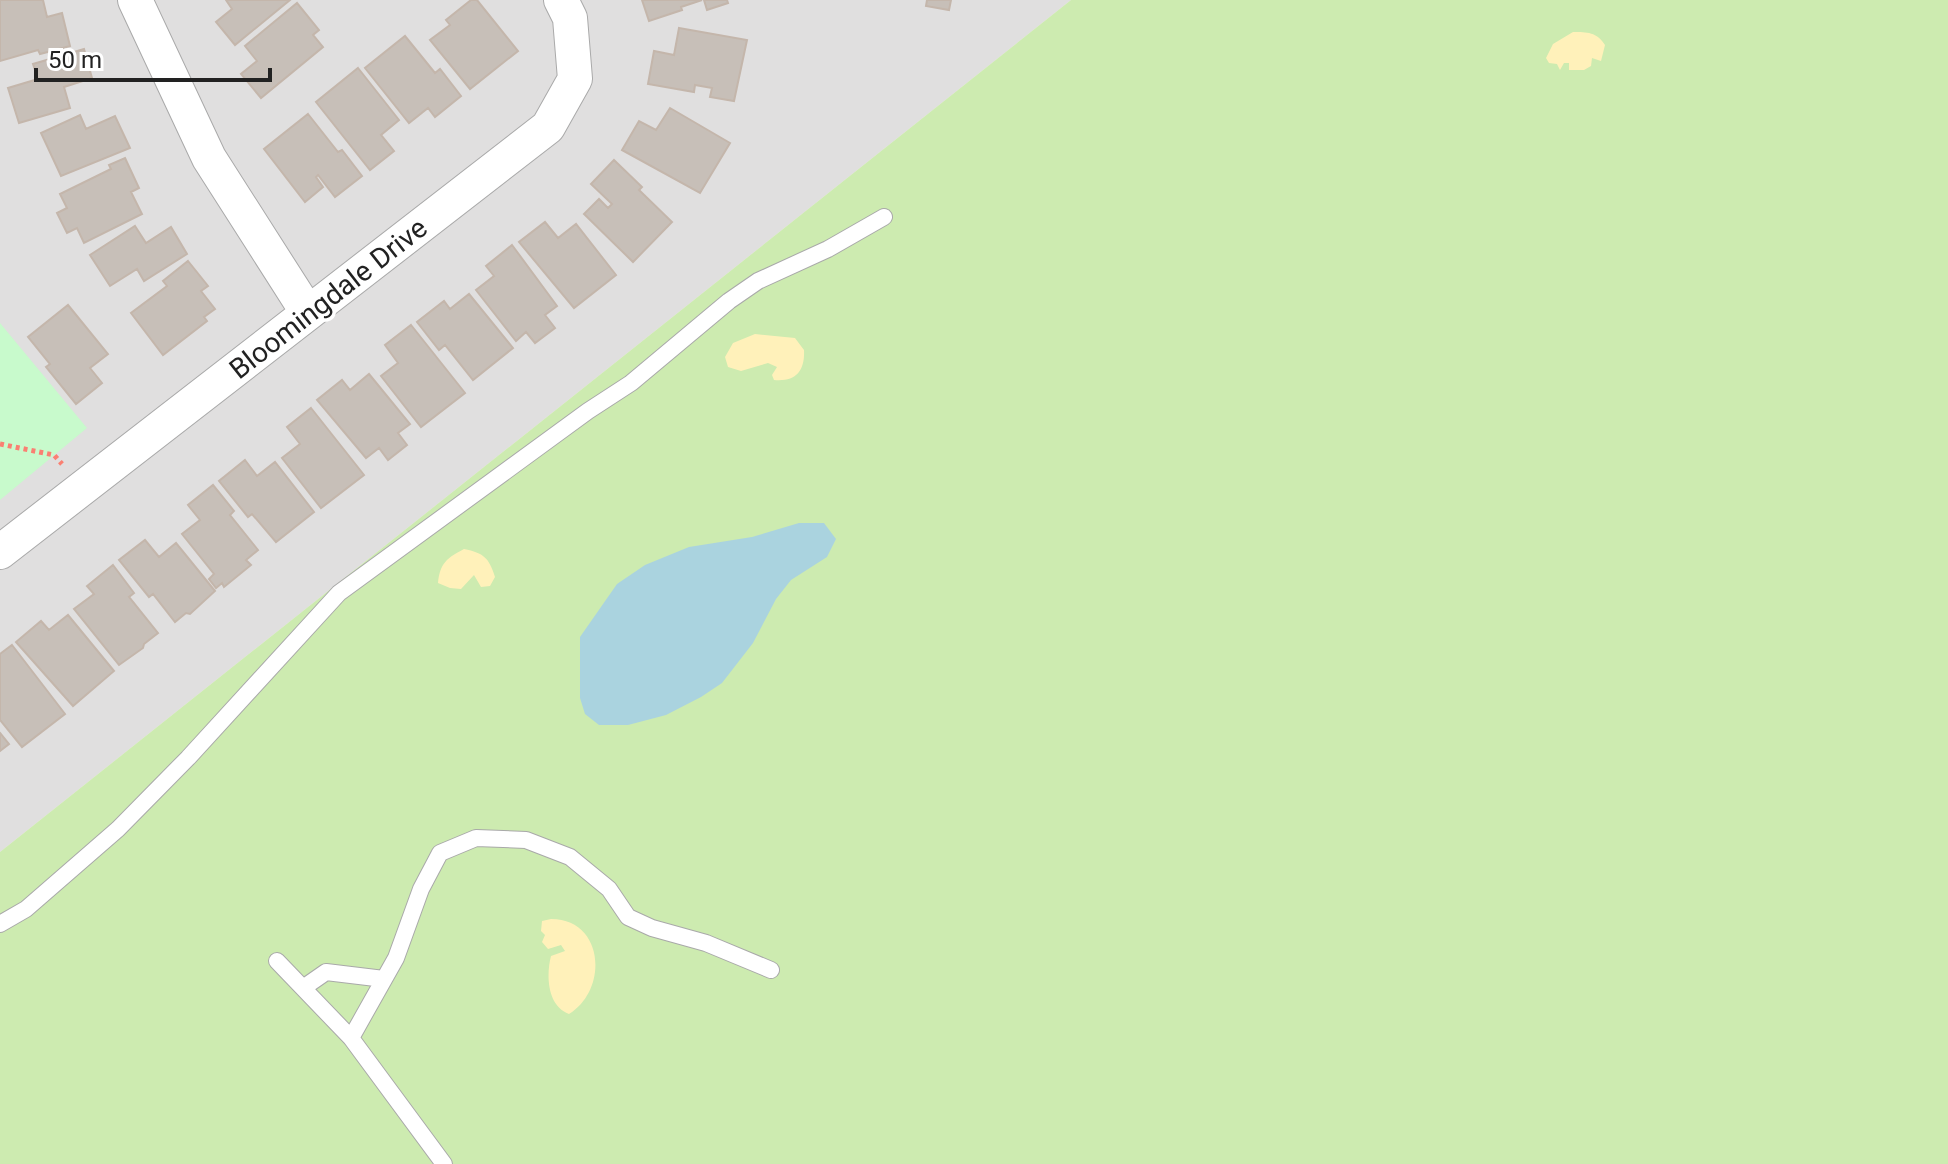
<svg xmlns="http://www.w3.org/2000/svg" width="1948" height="1164" font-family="Roboto,sans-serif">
<rect width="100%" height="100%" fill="#f2efe9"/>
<path fill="#e0dfdf" d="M0,0H1071L0,852Z"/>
<path fill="#cdebb0" d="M1071,0H1948V1164H0V852Z"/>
<path fill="#fff1ba" d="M1573,32C1587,32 1597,32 1605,45L1601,61L1592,58L1591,66L1584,70H1569V63H1564L1560,70L1557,64L1549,63L1546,58L1553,44Z
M755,334L795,338L804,350C805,371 796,382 774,380L772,375L777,367L768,363L741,371L728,367L725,357L733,343Z
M464,549C484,553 489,558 495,577L490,586L481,587L474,575L461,589L450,588L438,583C440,563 447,558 464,549Z
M551,919C604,919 609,989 569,1014C547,1006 546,975 551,956L565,951L561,945L548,949L542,942L545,935L541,931L542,921Z"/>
<path fill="#c8facc" d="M0,323L87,428L0,500Z"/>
<path fill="#aad3df" d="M799,523H824L836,539L827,557L791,580L776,599L753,643L722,683L701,697L666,715L628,725H599L585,714L580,698V637L617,584L645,565L689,547L752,537Z"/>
<path fill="#c7bfb8" stroke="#c4b6ab" stroke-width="2" d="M0,0H43L47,17L62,13L70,46L40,54L38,50L0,61Z
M226,0H290L235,45L216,22L232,9Z
M471,0H477L518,51L470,89L430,40L450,25L446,20Z
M642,0H702L681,7L682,10L649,21Z
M704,0H727L728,3L707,10Z
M927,0H951L949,10L926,6Z
M297,3L319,30L313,35L323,47L261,98L241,74L257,61L245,46Z
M679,28L747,40L734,101L710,97L712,88L695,85L694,92L648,84L654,51L674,55Z
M405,36L435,73L440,69L461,96L435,117L428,108L409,123L365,68Z
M84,49L92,78L64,87L70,108L19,123L8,88L38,79L33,64Z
M358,68L399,120L381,135L394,151L370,170L316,102Z
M670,108L730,143L700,193L622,150L639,121L656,130Z
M308,114L338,152L342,150L362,176L335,197L318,175L316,177L323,187L305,202L264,149Z
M80,115L86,129L115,116L130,148L61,176L41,133Z
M125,158L139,188L131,192L142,214L84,243L77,228L67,233L57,213L67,208L60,194L111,169L109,165Z
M614,160L642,187L639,190L672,222L633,262L584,214L599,199L608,208L612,204L591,184Z
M545,222L558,238L576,224L616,275L574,308L519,242Z
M135,226L146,243L171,227L187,254L144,281L137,269L110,286L90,255Z
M512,245L557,306L545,315L555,328L535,343L526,332L516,341L476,290L494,276L486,266Z
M188,261L208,286L201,291L215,309L204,317L207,321L163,355L131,313L167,286L163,281Z
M469,294L513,348L473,380L445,345L439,350L417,322L444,301L450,309Z
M68,305L108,354L90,368L102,383L76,404L46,367L50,364L28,337Z
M411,325L465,393L421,427L381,376L398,363L385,345Z
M369,374L410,424L398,433L407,445L388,460L379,448L366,458L317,400L342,380L350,390Z
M311,408L364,475L321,508L282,458L300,444L287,427Z
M245,460L257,476L275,462L314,512L276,542L252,514L248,517L219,481Z
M213,485L234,511L230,515L258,550L246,560L251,565L224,587L222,583L216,588L209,579L214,574L182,534L200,520L188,505Z
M145,540L159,557L176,543L215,591L190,614L186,613L175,622L153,594L149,597L119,560Z
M113,565L134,593L129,597L158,633L144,644L143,648L119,665L74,609L94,594L87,586Z
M68,615L114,671L73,706L16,642L41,621L49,630Z
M12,645L65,714L22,747L0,720V654Z
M0,733L9,744L0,751Z"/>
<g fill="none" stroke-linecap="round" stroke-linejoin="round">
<defs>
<path id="service" d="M0,924L26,909L118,829L188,758L339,593L588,411L631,383L729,301L758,281L828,249L884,217
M277,961L351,1038L444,1164
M303,988L326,972L384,979
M351,1038L396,958L421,889L440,853L476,838L526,840L570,857L609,889L628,917L652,928L706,943L771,970"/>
<path id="minor" d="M135,0L209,158L308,313
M0,552L548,127L575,79L570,18L561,0"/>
</defs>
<use href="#service" stroke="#a9a9a9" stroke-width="18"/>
<use href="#minor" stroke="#a9a9a9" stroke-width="36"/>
<path stroke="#fa8072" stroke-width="5" stroke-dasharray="4 4" stroke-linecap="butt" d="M0,444L54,455L62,464"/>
<use href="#service" stroke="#fff" stroke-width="16"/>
<use href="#minor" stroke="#fff" stroke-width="34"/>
</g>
<g text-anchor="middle" stroke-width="7" stroke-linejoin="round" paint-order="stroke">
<g font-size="28" fill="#222" stroke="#fff">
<text transform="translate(328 298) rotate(-38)" y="10">Bloomingdale Drive</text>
</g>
</g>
<path d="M36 68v12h234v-12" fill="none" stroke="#222222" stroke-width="4"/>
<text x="48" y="68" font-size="24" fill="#222222" stroke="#ffffff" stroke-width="6" paint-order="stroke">50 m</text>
</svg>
